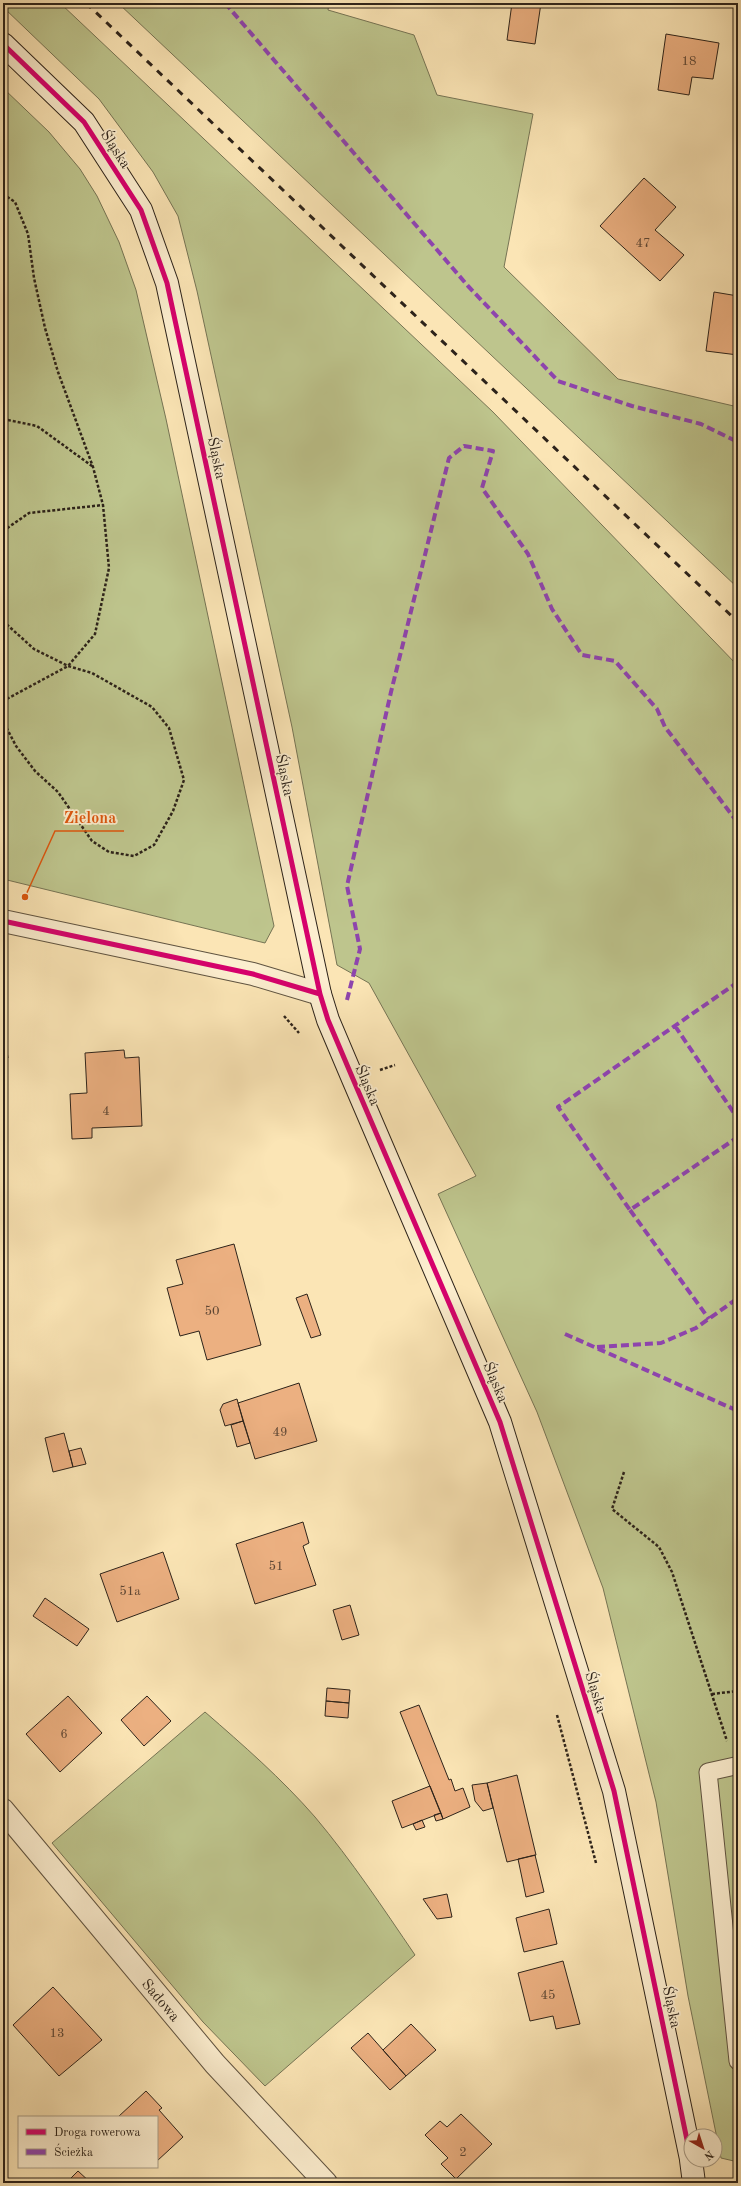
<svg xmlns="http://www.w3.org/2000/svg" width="741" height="2186" font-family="'Old Standard TT',serif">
<rect width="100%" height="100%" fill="#fbe5b5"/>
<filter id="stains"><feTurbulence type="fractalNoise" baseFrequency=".005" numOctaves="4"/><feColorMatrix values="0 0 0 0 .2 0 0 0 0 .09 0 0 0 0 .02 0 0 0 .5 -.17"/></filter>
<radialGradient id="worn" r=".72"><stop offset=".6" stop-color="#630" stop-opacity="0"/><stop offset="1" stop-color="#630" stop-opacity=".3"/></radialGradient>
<path fill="#bec58d" stroke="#767454" d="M3,3H60L493,412L738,666V2162L721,2158L688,1996L656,1802L603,1588L537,1412L438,1194L476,1176L369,983L337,965L292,727L197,291L178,216L153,172L99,99L3,7Z
M118,3H329L328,10L414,35L437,95L533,114L504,267L618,379L738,407V588Z
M3,88L49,132L80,169L97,196L119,242L136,290L166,419L274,926L265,943L3,879Z
M205,1712C243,1745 282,1779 315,1817C352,1861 383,1908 415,1955L265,2086L203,2022L52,1843Z"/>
<path fill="#ecb081" stroke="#2d231a" d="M512,3H541L535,44L507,40Z
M666,34L719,43L713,79L692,77L689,95L658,90Z
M644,178L676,207L655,230L684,255L660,281L600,226Z
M714,292L738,296V355L706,351Z
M3,1022L8,1058H3Z
M124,1050L125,1058L139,1057L142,1126L92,1128V1138L72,1139L70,1094L87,1093L85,1053Z
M234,1244L261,1345L207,1360L199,1331L180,1336L167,1288L183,1284L176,1260Z
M307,1294L321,1335L311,1338L296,1298Z
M299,1383L317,1441L255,1459L238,1403Z
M237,1399L243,1421L225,1426L220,1410L223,1404Z
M243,1421L250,1443L237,1447L231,1425Z
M64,1433L73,1467L53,1472L45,1438Z
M81,1448L86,1464L73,1467L69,1451Z
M303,1522L309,1543L303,1546L316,1585L255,1604L236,1544Z
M163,1552L179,1599L117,1622L100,1574Z
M45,1598L89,1629L77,1646L33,1616Z
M350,1605L359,1635L342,1640L333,1610Z
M327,1688L350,1690L349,1703L326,1701Z
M68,1696L102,1733L60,1772L26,1734Z
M147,1696L171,1721L144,1746L121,1720Z
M326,1701L349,1703L348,1718L325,1716Z
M419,1705L449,1780L451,1779L455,1791L463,1788L470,1807L443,1819L400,1712Z
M517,1775L536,1855L507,1862L487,1783Z
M487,1783L493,1808L483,1811L475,1801L472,1785Z
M430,1786L441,1813L402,1828L392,1801Z
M441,1813L443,1819L436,1821L434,1815Z
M422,1820L425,1827L416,1830L413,1824Z
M535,1855L544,1892L526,1897L518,1859Z
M447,1894L452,1917L437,1919L423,1899Z
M549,1909L557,1944L524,1952L516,1918Z
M563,1961L580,2024L556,2029L553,2016L530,2021L518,1973Z
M53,1987L102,2040L59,2076L13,2025Z
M411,2024L436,2050L406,2076L383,2050Z
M368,2033L406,2076L390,2090L351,2048Z
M146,2091L162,2108L159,2110L183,2137L157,2161V2117H118Z
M461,2114L492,2144L456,2179L441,2164L448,2158L425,2135L440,2121L447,2127Z
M78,2171L91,2183H66Z"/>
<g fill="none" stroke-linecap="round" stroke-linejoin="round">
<defs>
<path id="lane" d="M735,1766L708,1772L738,2061"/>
<path id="street" d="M3,921L253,974L320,994
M3,1810L215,2064L326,2183"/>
<path id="secondary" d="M3,44L84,122L141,210L167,283L320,994L328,1020L353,1079L500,1422L614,1791L691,2159
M691,2160L694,2183"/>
</defs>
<use href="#lane" stroke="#605441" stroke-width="19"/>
<use href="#street" stroke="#605441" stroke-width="24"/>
<use href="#secondary" stroke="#2d231a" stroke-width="24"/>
<path stroke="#2d231a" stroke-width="2.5" stroke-dasharray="3 2" stroke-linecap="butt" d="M3,194L15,202L28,234L34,278L45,328L58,372L93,467L103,505L109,568L95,634L68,666L3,701
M3,419L37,426L92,466
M3,531L29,513L103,505
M3,621L34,649L68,666L92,673L152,707L169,728L184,780L173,811L154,845L134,856L109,852L92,841L58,792L35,771L16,746L3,721
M284,1016L299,1033
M380,1070L395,1065
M624,1472L612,1509L659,1547L672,1572L727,1741
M712,1694L738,1691
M557,1715L596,1863"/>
<use href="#lane" stroke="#fceecf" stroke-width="17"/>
<use href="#street" stroke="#fceecf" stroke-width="22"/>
<use href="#secondary" stroke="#fceecf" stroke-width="22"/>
<path stroke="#2d231a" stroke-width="3" stroke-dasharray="7 7" stroke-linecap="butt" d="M86,3L738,622"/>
<path stroke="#8e44ad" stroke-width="4" stroke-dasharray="8 4" stroke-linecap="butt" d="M225,3L468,286L558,381L632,406L701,424L738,442
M738,982L558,1107L630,1210L738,1137
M347,1000L360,949L347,886L391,692L449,458L464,446L493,451L482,488L528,554L552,609L582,655L615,661L657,709L665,727L738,823
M675,1026L738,1119
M630,1210L709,1319
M565,1334L738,1411
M597,1347L661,1343L696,1328L738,1298"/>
<defs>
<path id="cycleway" d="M3,44L84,122L141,210L167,283L320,994L328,1020L353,1079L500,1422L614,1791L691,2159
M3,921L253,974L320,994"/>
</defs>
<use href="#cycleway" stroke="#fceecf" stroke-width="8"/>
<use href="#cycleway" stroke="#d6006c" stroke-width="5"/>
</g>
<g text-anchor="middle" stroke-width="3.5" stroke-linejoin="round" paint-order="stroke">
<g font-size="13" fill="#5d4634">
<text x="689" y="65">18</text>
<text x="643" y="247">47</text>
<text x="106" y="1115">4</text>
<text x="212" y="1315">50</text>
<text x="280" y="1436">49</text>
<text x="276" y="1570">51</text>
<text x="130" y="1595">51a</text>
<text x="64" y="1738">6</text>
<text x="548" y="1999">45</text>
<text x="57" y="2037">13</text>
<text x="463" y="2156">2</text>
</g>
<g font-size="15" fill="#2d231a" stroke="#fceecf">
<text transform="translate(116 149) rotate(57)" y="5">Śląska</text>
<text transform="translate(217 458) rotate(78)" y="5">Śląska</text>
<text transform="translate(285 775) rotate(78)" y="5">Śląska</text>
<text transform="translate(368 1085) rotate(67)" y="5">Śląska</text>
<text transform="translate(496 1382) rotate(67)" y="5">Śląska</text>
<text transform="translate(596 1692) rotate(73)" y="5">Śląska</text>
<text transform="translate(161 2000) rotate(50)" y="5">Sadowa</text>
<text transform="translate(672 2007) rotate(78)" y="5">Śląska</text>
</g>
</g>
<path fill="none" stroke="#df560d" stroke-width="1.5" d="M25 897L55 831H124"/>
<circle fill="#df560d" stroke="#fceecf" stroke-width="1.5" cx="25" cy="897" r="4"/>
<g font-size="16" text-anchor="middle" font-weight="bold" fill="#df560d" stroke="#fceecf" stroke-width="3.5" stroke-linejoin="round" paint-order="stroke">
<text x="90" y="823">Zielona</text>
</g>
<rect width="741" height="2186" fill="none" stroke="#fbe5b5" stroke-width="16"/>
<rect x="4" y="4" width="733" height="2178" fill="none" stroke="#2d231a" stroke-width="2"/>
<rect x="8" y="8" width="725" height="2170" fill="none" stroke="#2d231a"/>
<rect x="18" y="2116" width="140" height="52" fill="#fceecf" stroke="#a99d87"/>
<rect x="26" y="2129" width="20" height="6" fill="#d6006c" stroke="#a99d87"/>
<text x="54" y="2136" font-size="12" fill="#2d231a">Droga rowerowa</text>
<rect x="26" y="2149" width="20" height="6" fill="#8e44ad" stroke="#a99d87"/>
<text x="54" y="2156" font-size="12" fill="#2d231a">Ścieżka</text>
<g transform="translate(703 2148) rotate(141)"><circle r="19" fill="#fceecf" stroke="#a99d87"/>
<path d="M0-3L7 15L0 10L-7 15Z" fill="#8f2418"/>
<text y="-6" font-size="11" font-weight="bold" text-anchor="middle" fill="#2d231a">N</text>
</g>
<rect width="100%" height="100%" filter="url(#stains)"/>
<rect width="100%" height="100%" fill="url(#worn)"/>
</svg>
